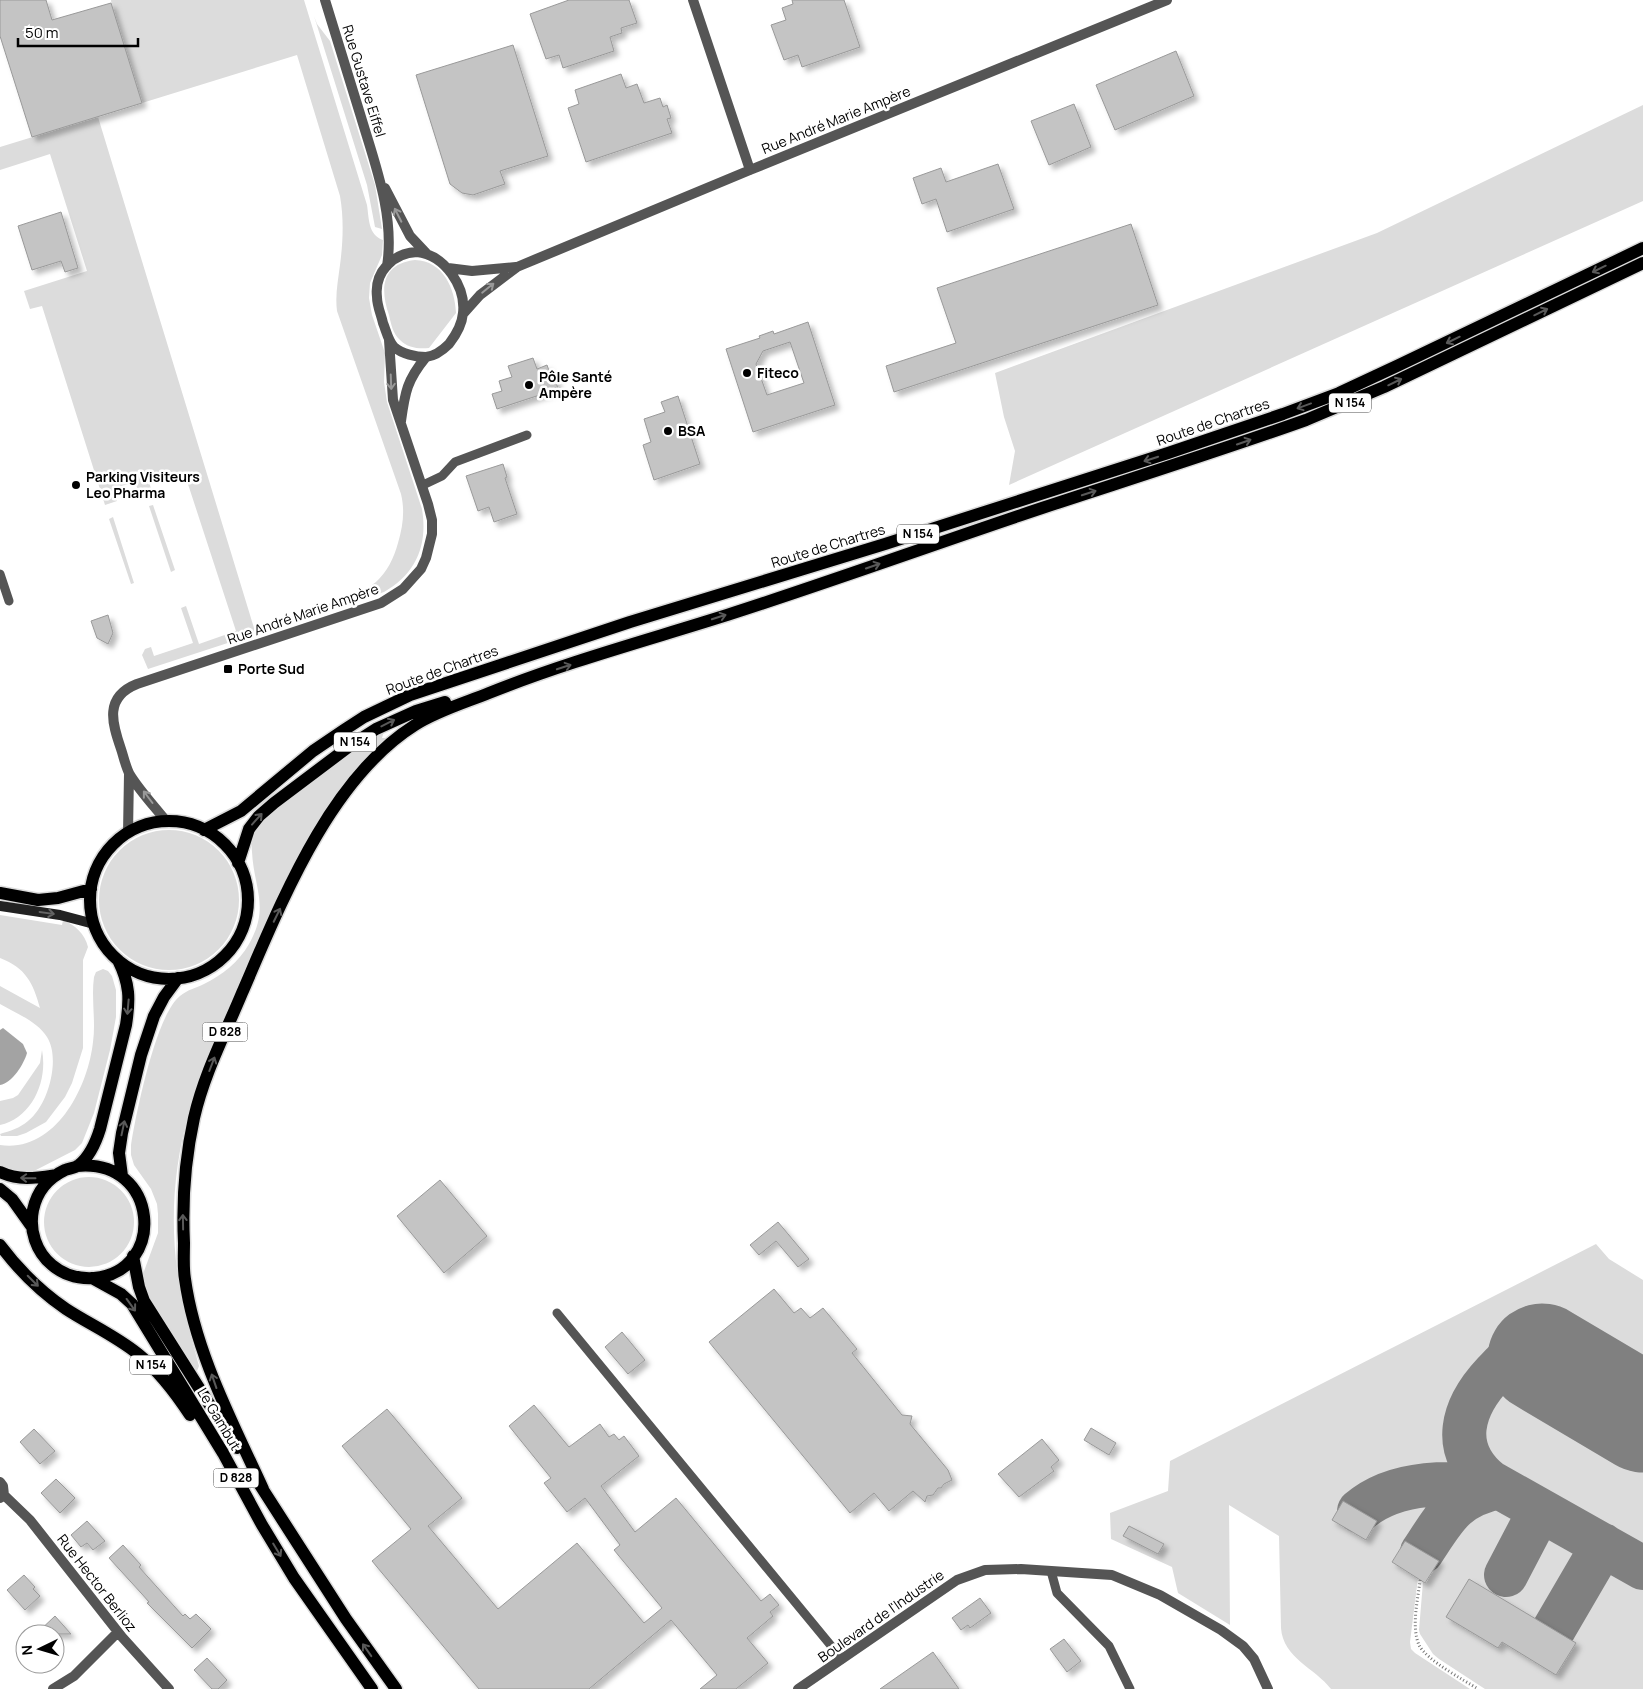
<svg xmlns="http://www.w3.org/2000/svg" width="1643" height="1689" font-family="Manrope,sans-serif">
<defs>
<filter id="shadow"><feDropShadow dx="4.5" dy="4.5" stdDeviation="2.5" flood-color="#0004"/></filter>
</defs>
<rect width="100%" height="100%" fill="#fff"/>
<path fill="#dcdcdc" d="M111,0H304L367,205C369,218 368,235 383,240L382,255L370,283L369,298L372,315L385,353L384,382L387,402L422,509C428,545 416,574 384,592L148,669L142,655L145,649L151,647L154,656L193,643L181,608L186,606L199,644L236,631L186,478L174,482L170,470L148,477L151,489L139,493L135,482L113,489L117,501L105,505L42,306L30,309L24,291L87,271L50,154L0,170V147L98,117L254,628C276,621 298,614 320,607C339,600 360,595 376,582C387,572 394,558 398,543C403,526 405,511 401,494L337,311C335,295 338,281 340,265C343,242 344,219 340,196L297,55L142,103L112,9Z
M314,16L317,24L330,41L375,185L382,229L375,227L367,185Z
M1643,105V201L1009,485L1015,451L1004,417L995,373L1377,233Z
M415,260C443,261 455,288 456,313L429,348C418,349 408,348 400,340C393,334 391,324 389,315C380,289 381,264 415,260Z
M153,505L175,570L171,572L149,506Z
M113,517L134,583L131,584L109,519Z
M384,731L382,738H388C367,758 345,778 330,803C323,815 317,828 311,840C298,866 285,892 272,918C213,1036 158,1140 178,1277C182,1308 191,1336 199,1366L197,1371L193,1370L145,1289L143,1274L158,1233V1214L157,1204L151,1189L134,1165L131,1155V1145C136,1113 156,1015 180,996C187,990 196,988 204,984C222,975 239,962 249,944C270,907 254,889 252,852C251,845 252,836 255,830C263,816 279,806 291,797C321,773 351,751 384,731Z
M99 900a70 70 0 1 1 140 0a70 70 0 1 1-140 0Z
M0,915L62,925L63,920C75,925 85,934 88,947L83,960V1048L72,1083L65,1097L46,1122L26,1133L17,1136H1L0,1134C10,1131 20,1128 28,1121C48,1106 61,1059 47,1037C37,1021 15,1013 0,1004V986L40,1008C33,983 26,968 0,958Z
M103,969L108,971L112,976L116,990V1017L110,1050L94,1113L82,1143L75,1150L34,1171H15L0,1166V1145C55,1153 88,1088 93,1042C96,1021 91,998 94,977L96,972Z
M42,1050C48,1081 32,1118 0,1125V1101L13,1098L18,1095L40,1063Z
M44 1222a45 45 0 1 1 90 0a45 45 0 1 1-90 0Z
M1596,1244L1609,1259L1643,1280V1689H1485L1439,1659L1433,1654L1420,1634L1419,1630L1423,1582L1426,1583L1438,1562L1405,1541L1392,1562L1418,1578L1410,1642L1411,1649L1415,1653L1470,1689H1331C1315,1668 1283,1658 1281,1628L1279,1536L1229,1505L1230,1625L1178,1593L1172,1567L1111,1539L1110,1513L1168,1491L1170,1461Z"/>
<path fill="#a3a3a3" d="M3,1028L23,1044L27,1053C24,1064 12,1083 0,1085V1030Z"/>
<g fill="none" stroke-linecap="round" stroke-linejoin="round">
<path stroke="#808080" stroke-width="44" d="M1542,1358C1536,1355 1529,1351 1521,1352C1510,1355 1501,1366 1494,1373C1462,1407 1449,1449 1490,1482L1643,1568
M1359,1511C1396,1479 1454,1482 1499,1487
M1422,1552C1446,1516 1454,1497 1499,1487
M1506,1575L1540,1510
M1554,1629L1603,1545"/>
<path stroke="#808080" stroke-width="109" d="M1542,1358L1643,1418"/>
</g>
<path fill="#c4c4c4" stroke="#999" fill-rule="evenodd" filter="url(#shadow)" d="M0,0H46L52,20L111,3L142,103L32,137L0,36Z
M569,0H629L637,23L621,28L622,33L610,37L614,51L563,68L559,55L546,59L530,14Z
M792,0H844L860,47L802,67L798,55L784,60L771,25L786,20L782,8L793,4Z
M513,45L548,156L500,171L505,184L473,195L462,193L450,184L416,75Z
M1176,51L1194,96L1115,130L1096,85Z
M621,74L626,88L637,84L644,103L660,98L663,107L667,105L671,118L667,119L672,133L586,162L568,108L579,104L575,90Z
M1074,104L1091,147L1049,165L1031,121Z
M998,164L1014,209L947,232L936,199L922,204L913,178L941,168L946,182Z
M61,212L78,268L65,272L61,261L32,270L18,226Z
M1131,224L1158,305L894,392L886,366L956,343L937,288Z
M808,322L835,405L753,432L726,349L760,338L759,336L773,331L774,334ZM790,342L804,383L767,395L756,364L763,351Z
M533,358L537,369L547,365L551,376L554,375L558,389L497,409L492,394L502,391L499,381L512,377L508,366Z
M678,396L700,464L654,480L643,445L651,442L644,419L665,412L661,402Z
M503,464L507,477L505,478L517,514L494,522L489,507L478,511L466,476Z
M108,615L113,633L108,644L97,638L91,621Z
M440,1180L487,1236L444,1273L397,1216Z
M778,1222L809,1259L798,1267L776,1241L759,1255L750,1245Z
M774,1289L794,1313L801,1308L810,1318L823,1308L857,1349L852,1353L902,1415L912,1416L910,1424L948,1470L952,1480L944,1484L941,1488H938L933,1495L927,1496L925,1502L913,1491L889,1511L874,1493L850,1513L709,1342Z
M622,1332L645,1360L628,1374L605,1347Z
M534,1405L569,1447L600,1424L609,1437L614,1434L619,1440L624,1436L639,1456L601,1486L635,1532L676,1498L761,1601L770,1594L779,1605L770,1612L773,1616L747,1638L768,1663L736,1689H700L717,1675L671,1620L589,1689H479L372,1561L411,1529L342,1446L387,1409L462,1498L428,1526L498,1609L577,1543L644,1623L662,1608L614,1550L620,1545L585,1498L567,1512L544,1483L551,1478L509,1426Z
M1091,1428L1116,1443L1109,1455L1084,1440Z
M34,1429L55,1451L40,1464L20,1442Z
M1042,1439L1059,1460L1051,1467L1054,1471L1019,1497L998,1474Z
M56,1479L75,1498L60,1513L41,1493Z
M1343,1501L1377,1521L1366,1540L1332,1520Z
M87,1521L105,1541L93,1550L87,1543L81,1547L71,1535Z
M1129,1526L1164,1544L1158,1554L1123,1536Z
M1405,1541L1439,1561L1425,1583L1392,1562Z
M123,1545L141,1565L139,1567L183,1616L185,1614L190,1619L196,1614L211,1629L192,1648L147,1603L149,1602L141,1593L109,1558Z
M24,1575L35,1587L33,1589L40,1596L25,1610L7,1590Z
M1469,1579L1576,1643L1556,1675L1502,1642L1498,1648L1446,1617Z
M980,1598L991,1613L970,1628L968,1625L961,1630L952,1618Z
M55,1616L71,1634H36Z
M1064,1639L1081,1661L1067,1672L1050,1649Z
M933,1652L959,1689H880Z
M207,1658L227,1680L218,1689H212L194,1670Z"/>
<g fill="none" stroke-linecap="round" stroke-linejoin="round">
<defs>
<path id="primary" d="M90 900a79 79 0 1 1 158 0a79 79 0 1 1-158 0Z
M204,830L241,811L313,751L344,730L364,717L410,695L630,622L885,544L1168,453L1283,414L1339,393L1399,365L1643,248
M238,863L249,829L259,816L274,803L351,745L376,729L416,711L445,702
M0,893L38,900L58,898L91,889
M77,1166C160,1158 167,1272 94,1278C79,1279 64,1275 52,1265C36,1252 29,1230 33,1210C37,1191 48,1178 65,1170C70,1168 75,1168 79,1165C90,1156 96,1142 100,1129L126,1025C130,999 130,984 118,960
M0,1172C19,1181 36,1178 56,1175
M122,1176L119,1153L122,1133L141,1055L154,1016L164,997L178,978
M0,1189L12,1199L32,1227
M0,1245C18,1269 41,1292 66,1309C89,1324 116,1336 138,1354C159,1371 175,1392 190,1415
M133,1256L139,1287L144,1301L237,1448
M92,1278L121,1294L132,1304L223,1453L262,1525L294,1578L372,1689
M258,1482L346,1619L396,1689
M263,1489C233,1423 195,1352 185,1279C183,1268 184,1255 184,1243C182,1202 185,1159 194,1118C204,1074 225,1034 242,993C281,903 329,779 415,725C437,711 464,703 489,693C566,662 648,640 727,615C833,581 937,543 1042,508C1130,479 1219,451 1306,420L1384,387L1643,263"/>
</defs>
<use href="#primary" stroke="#dbdbdb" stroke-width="15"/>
<path stroke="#777" stroke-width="3" stroke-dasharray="1 2.5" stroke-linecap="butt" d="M1420,1580C1418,1600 1411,1626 1419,1645C1426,1660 1464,1680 1478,1689"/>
<path stroke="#555" stroke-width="9" d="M423,485L442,476L455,462L527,435
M0,574L9,601
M557,1313L842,1659
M1051,1571L1057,1593L1109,1646L1130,1689"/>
<path stroke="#555" stroke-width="10" d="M325,0C337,39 349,78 361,117C375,164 395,216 387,266
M693,0L750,170
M385,188L410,236L426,253
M417,252C445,255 466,287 463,313C462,325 456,335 449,344C443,350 435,356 426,357C416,357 402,354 394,347C388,341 386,330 383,323C381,314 377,306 377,297C374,272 393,253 417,252Z
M448,268L472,271L516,267
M463,314L480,295L517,267L750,170L1167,0
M401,421C405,392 407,380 426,357
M166,821C154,806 140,791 130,775C126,768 124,758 121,749C112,723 104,697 137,684L381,603L403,589L421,569L426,558L432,534V520L428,504L393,400L389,340
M128,833L129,774
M0,1482L3,1486L4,1495L0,1498
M4,1495L30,1520L122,1637L169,1689
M53,1689L74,1676L118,1632"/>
<path stroke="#555" stroke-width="10" d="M798,1689L957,1580L985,1570L1021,1569L1112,1575L1160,1595L1221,1630L1243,1646L1254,1659L1268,1689"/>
<path stroke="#222" stroke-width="10" d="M0,906L60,915L94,924"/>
<use href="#primary" stroke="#000" stroke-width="12"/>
</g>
<defs><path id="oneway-shaft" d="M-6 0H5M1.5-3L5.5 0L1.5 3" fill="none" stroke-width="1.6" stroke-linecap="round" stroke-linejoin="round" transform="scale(1.25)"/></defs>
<g stroke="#999">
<use href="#oneway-shaft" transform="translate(398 215) rotate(-117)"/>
<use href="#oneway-shaft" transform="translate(488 288) rotate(-39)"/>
<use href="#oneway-shaft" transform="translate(391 382) rotate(88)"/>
<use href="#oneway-shaft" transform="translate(148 797) rotate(-127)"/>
</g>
<g stroke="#595959">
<use href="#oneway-shaft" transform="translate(1599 269) rotate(154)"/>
<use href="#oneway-shaft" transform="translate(1541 312) rotate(-26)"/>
<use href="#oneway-shaft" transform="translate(1453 340) rotate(154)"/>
<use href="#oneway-shaft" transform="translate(1395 382) rotate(-26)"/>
<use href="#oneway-shaft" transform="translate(1304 406) rotate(160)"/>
<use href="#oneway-shaft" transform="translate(1244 442) rotate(-19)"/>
<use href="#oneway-shaft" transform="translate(1151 459) rotate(162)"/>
<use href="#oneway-shaft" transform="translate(1089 493) rotate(-18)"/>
<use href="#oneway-shaft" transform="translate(873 566) rotate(-19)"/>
<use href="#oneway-shaft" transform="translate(719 617) rotate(-18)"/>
<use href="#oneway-shaft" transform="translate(564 667) rotate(-18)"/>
<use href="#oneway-shaft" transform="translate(388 723) rotate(-27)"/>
<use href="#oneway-shaft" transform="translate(257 819) rotate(-48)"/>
<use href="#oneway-shaft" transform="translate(277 915) rotate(-64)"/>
<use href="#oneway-shaft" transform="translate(128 1007) rotate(95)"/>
<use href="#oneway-shaft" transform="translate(212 1064) rotate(-69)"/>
<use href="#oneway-shaft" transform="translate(123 1128) rotate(-78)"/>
<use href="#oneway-shaft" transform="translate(28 1178) rotate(-179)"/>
<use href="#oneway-shaft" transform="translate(183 1222) rotate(-91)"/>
<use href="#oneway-shaft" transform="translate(33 1281) rotate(45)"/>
<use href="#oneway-shaft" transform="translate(131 1305) rotate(54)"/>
<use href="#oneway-shaft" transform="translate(214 1381) rotate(-109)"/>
<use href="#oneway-shaft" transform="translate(277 1550) rotate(59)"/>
<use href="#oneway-shaft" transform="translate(367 1650) rotate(-125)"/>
</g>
<use stroke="#646464" href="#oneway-shaft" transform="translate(47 913) rotate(8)"/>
<g fill="#000" stroke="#fff" stroke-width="2">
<circle cx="747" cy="373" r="5"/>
<circle cx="529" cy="385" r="5"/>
<circle cx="668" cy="431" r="5"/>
<circle cx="76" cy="485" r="5"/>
<rect x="223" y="664" width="10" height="10" rx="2.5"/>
</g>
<g text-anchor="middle" stroke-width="5" stroke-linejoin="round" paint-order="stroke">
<g fill="#fff" stroke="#4c4c4c" stroke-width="1">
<rect x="1329" y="393.5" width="42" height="19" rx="4"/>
<rect x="897" y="524.5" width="42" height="19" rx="4"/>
<rect x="334" y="732.5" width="42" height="19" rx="4"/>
<rect x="202.5" y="1022.5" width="45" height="19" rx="4"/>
<rect x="130" y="1355.5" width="42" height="19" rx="4"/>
<rect x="213.5" y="1468.5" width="45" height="19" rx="4"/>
</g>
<g font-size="12" font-weight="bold" fill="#000">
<text x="1350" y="407">N 154</text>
<text x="918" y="538">N 154</text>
<text x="355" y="746">N 154</text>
<text x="225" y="1036">D 828</text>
<text x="151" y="1369">N 154</text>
<text x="236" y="1482">D 828</text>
</g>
<g font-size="14" fill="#000" stroke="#fff">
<text transform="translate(364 81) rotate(73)" y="5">Rue Gustave Eiffel</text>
<text transform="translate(836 120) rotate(-22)" y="5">Rue André Marie Ampère</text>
<text transform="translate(1213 422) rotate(-19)" y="5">Route de Chartres</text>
<text transform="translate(828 546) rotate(-17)" y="5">Route de Chartres</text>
<text transform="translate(303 614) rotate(-19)" y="5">Rue André Marie Ampère</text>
<text transform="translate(442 670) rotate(-20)" y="5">Route de Chartres</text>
<text transform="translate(219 1419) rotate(59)" y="5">Le Gambut</text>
<text transform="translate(97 1583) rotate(52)" y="5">Rue Hector Berlioz</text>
<text transform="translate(881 1616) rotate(-35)" y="5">Boulevard de l'Industrie</text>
</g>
<g font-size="14" font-weight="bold" fill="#000" stroke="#fff" text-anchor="start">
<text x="757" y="378">Fiteco</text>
<text x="539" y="382">Pôle Santé<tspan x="539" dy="16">Ampère</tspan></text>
<text x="678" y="436">BSA</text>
<text x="86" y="482">Parking Visiteurs<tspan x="86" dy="16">Leo Pharma</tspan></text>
<text x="238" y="674">Porte Sud</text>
</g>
</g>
<g transform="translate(40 1649) rotate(265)"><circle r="24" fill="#ffffff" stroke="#999999"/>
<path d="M0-4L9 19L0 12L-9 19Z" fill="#000000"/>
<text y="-8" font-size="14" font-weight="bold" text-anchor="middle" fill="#000000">N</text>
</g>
<path d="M18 38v8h120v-8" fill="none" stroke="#000000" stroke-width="2.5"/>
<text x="25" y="38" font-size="15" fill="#000000" stroke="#ffffff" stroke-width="4" paint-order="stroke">50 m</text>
</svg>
